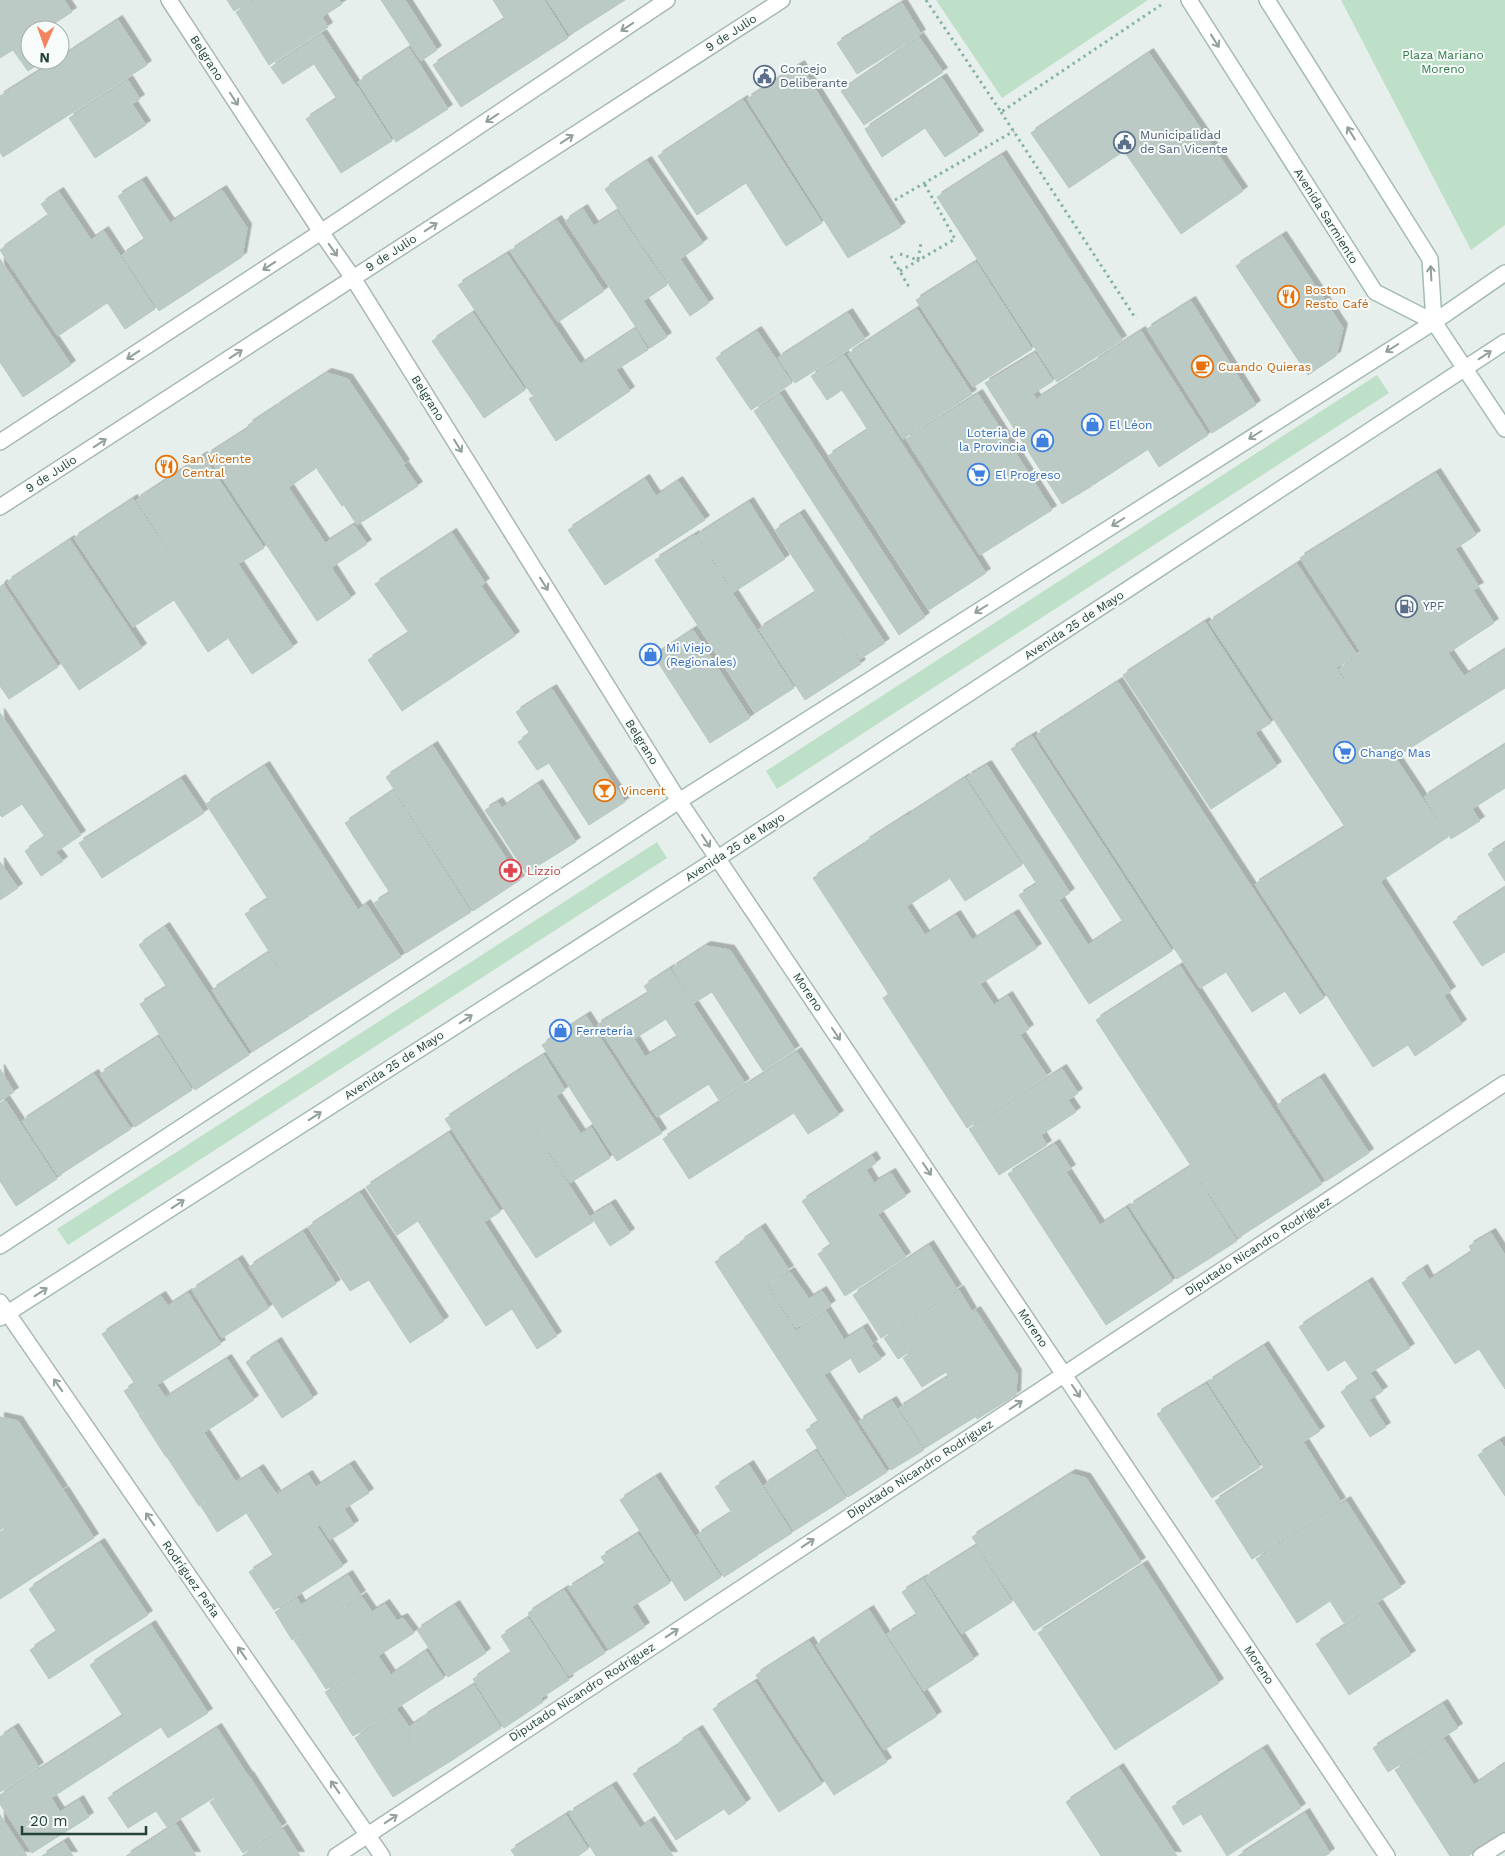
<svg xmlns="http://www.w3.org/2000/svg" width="1505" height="1856" font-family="'Work Sans',sans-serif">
<defs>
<filter id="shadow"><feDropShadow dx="4.5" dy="-4.5" stdDeviation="0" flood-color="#0004"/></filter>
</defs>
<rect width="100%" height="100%" fill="#e6efeb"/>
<path fill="#bfe0c8" d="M936,0H1148L1002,98Z
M1341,0H1505V225L1471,250Z
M1377,375L1389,393L777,789L766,771Z
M657,842L667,858L68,1245L57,1229Z"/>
<path fill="#bbcac4" stroke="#b8c9c2" filter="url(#shadow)" d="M2,0H64L72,12L44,30H30V60H45L28,71L13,50L0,58V1Z
M227,0H252L234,11Z
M255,0H339L342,4L322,17L328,27L269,65L236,12Z
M381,0H405L437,50L421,61Z
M493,0H544L568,38L461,107L433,65L505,19Z
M547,0H625L570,35Z
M902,3L921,34L857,74L837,43Z
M118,20L147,65L3,157L0,152V96L57,60H60V58Z
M322,34L356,86L337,99L314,64L283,84L271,67Z
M919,37L943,72L864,125L841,91Z
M409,48L448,109L396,142L358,82Z
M1149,53L1243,191L1181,234L1124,151L1069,188L1031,133Z
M800,65L901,227L848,258L747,99Z
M942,78L979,135L945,157L925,128L882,157L865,129Z
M128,80L140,99L132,104L146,125L95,158L69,118Z
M357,86L392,141L341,173L306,119Z
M743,100L822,223L786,246L746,183L697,215L658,156Z
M1002,155L1122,340L1057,382L937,197Z
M647,161L703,243L680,259L709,303L690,316L605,189Z
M142,181L170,223L222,190L247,228L242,257L159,311L122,255L145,240L118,196Z
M59,192L91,240L104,231L155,309L125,329L41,204Z
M583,209L594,226L617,211L667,285L643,301L667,337L650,348L565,221Z
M48,216L107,303L58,336L0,250Z
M557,220L604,291L558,322L510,251Z
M1282,236L1343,328L1336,356L1308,375L1236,266Z
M507,254L580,364L532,395L458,285Z
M0,259L71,365L23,397L0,362Z
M976,262L1032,349L973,387L916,300Z
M1191,301L1256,405L1212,433L1147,329Z
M917,309L972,394L903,439L848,354Z
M473,313L525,390L484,418L432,341Z
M848,313L865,339L795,383L778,358Z
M635,329L648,350L616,370L630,391L556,441L529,399Z
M757,331L792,383L751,410L716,358Z
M1141,331L1208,435L1159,467L1093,362Z
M1035,353L1053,381L1033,394L1092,486L1062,504L985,383Z
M844,355L986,573L929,610L828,456L868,430L842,390L827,400L811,376Z
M1093,363L1147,450L1093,485L1037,399Z
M327,373L348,379L405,464L342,506L275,407Z
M780,394L925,617L899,635L754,411Z
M978,394L1052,510L980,555L906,439Z
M274,408L315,469L289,487L248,425Z
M249,428L325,543L318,547L351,598L317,621L207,455Z
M203,456L264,548L238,564L293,647L252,674L136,500Z
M404,466L418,486L357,525L344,505Z
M1436,473L1476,535L1455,549L1479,587L1473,590L1494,623L1448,653L1464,676L1505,650V688L1396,757L1339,669L1362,654L1300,558Z
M645,479L656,496L678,481L705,520L605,585L568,530Z
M133,499L227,639L208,652L174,600L133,627L74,538Z
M749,502L785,559L734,592L697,535Z
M800,514L885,643L860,659L775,530Z
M354,525L367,544L332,567L319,547Z
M452,533L485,583L409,633L375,584Z
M695,535L794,688L755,713L655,560Z
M70,540L142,648L79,690L7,582Z
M1297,564L1357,655L1336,668L1448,837L1381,881L1209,622Z
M3,584L58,667L9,699L0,686V587Z
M481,586L515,636L402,711L368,660Z
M815,593L861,664L805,700L759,629Z
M1205,622L1271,723L1255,733L1277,766L1211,809L1123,675Z
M693,630L750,718L710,743L654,656Z
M1118,682L1324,998L1300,1014L1285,991L1252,1012L1226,972L1200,988L1036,735Z
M552,689L625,802L589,825L549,763L537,770L518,742L530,734L516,712Z
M0,713L81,835L56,852L63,861L41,876L25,851L45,837L22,804L2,817L0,815Z
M1032,736L1172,951L1089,1004L1019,895L1037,884L967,777L987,765L1070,893L1059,900L1088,945L1123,922L1011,749Z
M1505,745V788L1472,809L1480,821L1451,839L1424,797Z
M433,746L520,880L473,911L386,777Z
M265,766L358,910L366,904L401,957L310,1015L245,914L268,899L206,804Z
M965,778L1022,865L965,901L908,815Z
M181,779L204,813L102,878L79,843Z
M538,784L576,842L526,873L485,810L498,802L502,808Z
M393,791L471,912L406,953L374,903L390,893L345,823Z
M907,815L949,879L907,906L865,842Z
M1345,827L1451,991L1444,996L1462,1024L1415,1056L1408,1045L1373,1067L1255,884Z
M1505,843V881L1488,854Z
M865,844L925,935L956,915L972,940L888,993L813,878Z
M0,862L18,888L0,900Z
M1505,888V952L1482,966L1453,922Z
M1014,914L1037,948L980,984L994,1005L1008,996L1029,1029L1020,1035L1047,1076L967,1128L883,998Z
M165,927L249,1055L195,1090L140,1004L167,987L139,945Z
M706,946L730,950L795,1050L763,1071L712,992L694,1003L672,968Z
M268,953L309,1016L252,1052L212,990Z
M1180,966L1322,1184L1238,1238L1096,1020Z
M670,969L745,1083L719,1100L644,986Z
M649,993L666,1019L634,1039L645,1057L678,1037L709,1084L657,1117L597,1025Z
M586,1016L662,1133L617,1161L542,1045Z
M158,1037L192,1090L135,1127L100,1074Z
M797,1052L839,1115L808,1134L794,1113L689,1179L663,1139Z
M544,1055L565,1090L556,1096L581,1134L591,1127L610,1158L570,1183L503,1081Z
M0,1069L14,1092L0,1101Z
M1062,1069L1078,1093L1068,1100L1076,1112L1041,1135L1047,1145L999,1175L969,1129Z
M94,1074L131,1129L58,1176L22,1121Z
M1320,1078L1369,1153L1326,1181L1277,1105Z
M502,1082L593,1222L536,1258L445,1119Z
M5,1100L57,1179L16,1206L0,1181V1103Z
M449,1133L500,1212L484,1222L557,1336L537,1349L512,1309L486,1326L418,1221L397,1235L366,1187Z
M1055,1144L1071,1169L1066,1172L1100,1225L1126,1208L1173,1281L1106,1325L1008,1174Z
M872,1156L876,1163L866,1170L874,1183L891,1173L906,1196L831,1245L802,1201Z
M1190,1167L1237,1241L1177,1279L1129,1206Z
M360,1193L444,1321L410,1343L369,1280L350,1291L308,1227Z
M611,1204L630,1233L610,1246L591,1216Z
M878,1215L906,1257L845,1296L818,1254Z
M761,1228L789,1270L767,1284L740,1242Z
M303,1232L336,1284L282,1318L249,1267Z
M1491,1233L1505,1255V1389L1479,1349L1455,1364L1402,1283L1423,1269L1429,1280L1472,1252L1469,1246Z
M740,1245L887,1472L848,1497L806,1430L819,1422L715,1262Z
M929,1245L957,1289L881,1338L853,1295Z
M238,1260L269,1308L222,1338L192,1290Z
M790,1272L809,1299L822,1291L831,1305L796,1328L768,1285Z
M1368,1282L1410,1348L1370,1373L1383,1391L1369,1400L1386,1427L1370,1437L1341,1392L1359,1380L1345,1360L1328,1371L1299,1327Z
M959,1290L972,1312L898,1359L884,1338Z
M188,1293L221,1344L157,1385L165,1397L139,1414L124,1391L135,1384L102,1334L161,1296L168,1306Z
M826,1311L844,1340L863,1328L873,1344L824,1375L796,1331Z
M976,1311L1017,1374L1016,1395L977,1419L946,1372L922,1387L903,1358Z
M277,1342L313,1398L282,1418L246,1362Z
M872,1346L881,1359L859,1373L851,1359Z
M1264,1346L1320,1431L1264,1468L1208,1382Z
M227,1359L254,1400L166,1457L139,1415Z
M948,1377L975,1417L925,1448L899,1408Z
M1206,1384L1260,1467L1212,1498L1157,1414Z
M892,1401L924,1450L891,1470L859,1421Z
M0,1417L18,1421L63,1490L0,1530Z
M204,1433L236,1482L199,1506L167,1457Z
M1500,1441L1505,1448V1496L1478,1455Z
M1304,1443L1341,1502L1252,1559L1215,1501Z
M816,1451L846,1498L794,1531L764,1485Z
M350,1465L369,1493L344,1509L354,1525L330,1540L320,1525L273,1555L247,1514L308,1475L316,1487Z
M749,1465L792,1533L759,1554L715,1487Z
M259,1469L276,1494L217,1532L201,1506Z
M1071,1474L1086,1478L1141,1562L1034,1631L972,1537Z
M656,1477L721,1577L685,1601L620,1500Z
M64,1491L94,1538L0,1599V1532Z
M1346,1501L1401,1587L1344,1623L1330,1601L1297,1623L1256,1559Z
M731,1513L758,1555L724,1577L697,1535Z
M318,1528L343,1566L274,1610L249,1572Z
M638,1534L670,1583L633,1606L601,1557Z
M100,1543L148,1615L49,1679L30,1650L57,1632L29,1589Z
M976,1546L1012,1602L962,1634L925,1578Z
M605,1565L645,1627L609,1650L568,1588Z
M1143,1565L1219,1683L1115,1750L1038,1633Z
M348,1575L361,1595L292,1640L275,1612L297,1598L301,1605Z
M923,1579L974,1659L924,1691L887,1634L917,1615L902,1592Z
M564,1590L605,1653L569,1676L528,1613Z
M362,1597L372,1612L385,1604L397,1621L403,1618L414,1633L326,1689L294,1640Z
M1378,1604L1411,1655L1349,1695L1316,1644Z
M455,1605L486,1653L448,1677L417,1630Z
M869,1610L937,1716L884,1750L816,1645Z
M528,1618L569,1680L541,1698L501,1636Z
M151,1625L208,1713L168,1738L161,1727L51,1798L60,1812L79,1800L89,1817L32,1853L0,1804V1795L123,1716L90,1665Z
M809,1641L887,1762L834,1795L756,1675Z
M426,1651L444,1678L353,1736L325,1692L379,1657L391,1675Z
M511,1653L543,1702L504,1728L473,1679Z
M755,1682L822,1784L779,1812L713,1709Z
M474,1685L501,1728L451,1761L423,1717Z
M1443,1704L1458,1728L1388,1772L1373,1748Z
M397,1710L409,1727L408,1751L425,1777L393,1797L355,1738Z
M423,1718L451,1761L425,1777L408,1751L409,1727Z
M14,1728L39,1767L0,1792V1737Z
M217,1728L248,1776L167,1827L156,1811L128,1828L108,1798Z
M698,1730L746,1803L729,1815L724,1809L676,1840L633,1774L679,1745L678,1743Z
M1444,1739L1474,1785L1490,1774L1505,1797V1832L1468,1856H1450L1395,1770Z
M1263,1749L1301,1808L1227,1856L1201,1814L1183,1825L1172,1807Z
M1505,1764V1795L1491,1773Z
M1119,1768L1177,1856H1101L1066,1802Z
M249,1776L282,1827L243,1853L210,1802Z
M612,1786L640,1828L650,1821L673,1856H596L569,1813Z
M1305,1813L1330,1853L1325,1856H1238Z
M0,1815L27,1856H0Z
M566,1815L588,1849L578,1856H515L511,1850Z
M176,1824L196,1856H126Z
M283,1829L300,1856H242Z
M64,1842L73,1856H42Z"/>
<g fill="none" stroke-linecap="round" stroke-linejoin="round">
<defs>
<path id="street" d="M169,0L321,232L353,278L679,801L1387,1856
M0,442L321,232L667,0
M0,507L782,0
M0,1302L382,1856
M336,1856L1505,1083
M1481,1856L1505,1841"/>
<path id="secondary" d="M1189,0L1375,292L1434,322L1505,429
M1267,0L1430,259L1434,322
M0,1246L679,801L1434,322L1505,273
M0,1318L718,858L1505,342"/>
</defs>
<use href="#street" stroke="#a8b8b2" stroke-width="18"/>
<use href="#secondary" stroke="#a4bbb3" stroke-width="18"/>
<path stroke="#86b3a5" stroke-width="3" stroke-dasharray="2.5 4" stroke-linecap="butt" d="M926,0L1001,112L1161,5
M1001,112L1136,319
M895,200L1014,131
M900,254L918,260L921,243
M891,256L909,287
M900,271L955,239L924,183"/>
<use href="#street" stroke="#fff" stroke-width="15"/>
<use href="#secondary" stroke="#fff" stroke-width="15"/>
</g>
<defs><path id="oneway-shaft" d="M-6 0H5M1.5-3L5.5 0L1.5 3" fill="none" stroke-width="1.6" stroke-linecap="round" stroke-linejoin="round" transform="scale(1.25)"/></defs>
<g stroke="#92a09c">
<use href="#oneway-shaft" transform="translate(627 27) rotate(146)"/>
<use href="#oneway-shaft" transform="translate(1215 41) rotate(58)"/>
<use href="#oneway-shaft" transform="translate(234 99) rotate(57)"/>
<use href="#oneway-shaft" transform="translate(492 118) rotate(146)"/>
<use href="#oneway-shaft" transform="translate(1351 133) rotate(-122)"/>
<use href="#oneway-shaft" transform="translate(567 139) rotate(-33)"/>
<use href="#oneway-shaft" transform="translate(431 227) rotate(-33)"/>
<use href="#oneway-shaft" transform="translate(333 250) rotate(55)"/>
<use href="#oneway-shaft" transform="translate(269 266) rotate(147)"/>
<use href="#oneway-shaft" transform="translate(1431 273) rotate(-93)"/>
<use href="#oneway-shaft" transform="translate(1392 348) rotate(148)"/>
<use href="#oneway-shaft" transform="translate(236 354) rotate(-33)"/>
<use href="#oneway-shaft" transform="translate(133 355) rotate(147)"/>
<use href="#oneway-shaft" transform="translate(1485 355) rotate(-33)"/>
<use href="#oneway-shaft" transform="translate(1255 435) rotate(148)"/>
<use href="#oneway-shaft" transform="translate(100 443) rotate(-33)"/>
<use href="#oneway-shaft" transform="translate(458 446) rotate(58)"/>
<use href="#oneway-shaft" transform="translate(1118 522) rotate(148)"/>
<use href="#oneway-shaft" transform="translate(544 584) rotate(58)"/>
<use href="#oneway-shaft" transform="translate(981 609) rotate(148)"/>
<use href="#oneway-shaft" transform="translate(706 841) rotate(56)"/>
<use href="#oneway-shaft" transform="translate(466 1019) rotate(-33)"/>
<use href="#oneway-shaft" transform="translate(836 1034) rotate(56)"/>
<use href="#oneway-shaft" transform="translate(315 1116) rotate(-33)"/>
<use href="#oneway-shaft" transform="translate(927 1169) rotate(56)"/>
<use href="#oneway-shaft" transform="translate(178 1204) rotate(-33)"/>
<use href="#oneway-shaft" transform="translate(41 1292) rotate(-33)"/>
<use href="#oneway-shaft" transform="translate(58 1385) rotate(-125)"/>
<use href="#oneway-shaft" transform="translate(1076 1391) rotate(56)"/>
<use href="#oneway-shaft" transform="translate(1016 1405) rotate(-33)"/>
<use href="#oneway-shaft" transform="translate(150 1519) rotate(-125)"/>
<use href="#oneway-shaft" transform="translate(808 1543) rotate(-33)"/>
<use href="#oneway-shaft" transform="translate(672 1633) rotate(-33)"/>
<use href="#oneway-shaft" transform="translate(242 1653) rotate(-125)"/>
<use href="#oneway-shaft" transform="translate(335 1787) rotate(-125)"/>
<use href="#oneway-shaft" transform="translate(391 1819) rotate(-33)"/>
</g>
<defs>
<symbol id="civic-ring" viewBox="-11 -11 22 22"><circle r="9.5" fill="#f7fbf9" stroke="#5c6f8a" stroke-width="1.5"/><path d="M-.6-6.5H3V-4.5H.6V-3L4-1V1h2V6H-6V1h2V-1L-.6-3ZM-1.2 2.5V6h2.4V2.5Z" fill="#5c6f8a"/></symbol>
<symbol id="restaurant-ring" viewBox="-11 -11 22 22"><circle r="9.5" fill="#f7fbf9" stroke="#e8710a" stroke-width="1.5"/><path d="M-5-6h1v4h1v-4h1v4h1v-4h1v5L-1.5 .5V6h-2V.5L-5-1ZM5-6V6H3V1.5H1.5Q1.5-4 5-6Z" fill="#e8710a"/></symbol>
<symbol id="cafe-ring" viewBox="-11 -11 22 22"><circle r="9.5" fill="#f7fbf9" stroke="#e8710a" stroke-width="1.5"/><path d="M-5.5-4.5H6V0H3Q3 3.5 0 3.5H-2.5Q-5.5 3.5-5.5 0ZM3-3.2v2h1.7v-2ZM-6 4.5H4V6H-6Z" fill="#e8710a"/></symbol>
<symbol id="shop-ring" viewBox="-11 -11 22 22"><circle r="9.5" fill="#f7fbf9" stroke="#3f7fe0" stroke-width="1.5"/><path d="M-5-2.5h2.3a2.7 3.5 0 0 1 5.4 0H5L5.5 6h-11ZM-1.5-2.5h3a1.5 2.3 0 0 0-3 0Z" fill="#3f7fe0"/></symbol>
<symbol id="supermarket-ring" viewBox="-11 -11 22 22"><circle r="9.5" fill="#f7fbf9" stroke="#3f7fe0" stroke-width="1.5"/><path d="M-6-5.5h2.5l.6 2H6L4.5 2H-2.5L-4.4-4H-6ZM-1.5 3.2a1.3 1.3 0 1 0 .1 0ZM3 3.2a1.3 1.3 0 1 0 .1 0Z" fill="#3f7fe0"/></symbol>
<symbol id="fuel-ring" viewBox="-11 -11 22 22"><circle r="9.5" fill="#f7fbf9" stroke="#5c6f8a" stroke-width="1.5"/><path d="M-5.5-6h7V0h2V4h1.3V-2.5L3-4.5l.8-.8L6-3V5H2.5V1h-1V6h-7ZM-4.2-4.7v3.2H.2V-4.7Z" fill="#5c6f8a"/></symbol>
<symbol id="bar-ring" viewBox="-11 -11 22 22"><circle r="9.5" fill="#f7fbf9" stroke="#e8710a" stroke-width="1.5"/><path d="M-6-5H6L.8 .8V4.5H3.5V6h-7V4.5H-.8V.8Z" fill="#e8710a"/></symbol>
<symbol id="pharmacy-ring" viewBox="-11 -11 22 22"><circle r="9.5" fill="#f7fbf9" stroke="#e0444e" stroke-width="1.5"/><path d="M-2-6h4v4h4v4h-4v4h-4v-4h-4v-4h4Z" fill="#e0444e"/></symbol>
</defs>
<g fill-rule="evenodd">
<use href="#civic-ring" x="752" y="64" width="25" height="25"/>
<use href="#civic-ring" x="1112" y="130" width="25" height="25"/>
<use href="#restaurant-ring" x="1276" y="284" width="25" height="25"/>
<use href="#cafe-ring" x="1190" y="354" width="25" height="25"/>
<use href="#shop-ring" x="1080" y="412" width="25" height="25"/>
<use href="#shop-ring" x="1030" y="428" width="25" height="25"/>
<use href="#restaurant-ring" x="154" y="454" width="25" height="25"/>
<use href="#supermarket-ring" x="966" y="462" width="25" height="25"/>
<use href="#fuel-ring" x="1394" y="594" width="25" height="25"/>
<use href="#shop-ring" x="638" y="642" width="25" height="25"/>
<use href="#supermarket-ring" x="1332" y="740" width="25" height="25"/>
<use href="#bar-ring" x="592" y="778" width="25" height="25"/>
<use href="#pharmacy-ring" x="498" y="858" width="25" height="25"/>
<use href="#shop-ring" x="548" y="1018" width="25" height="25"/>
</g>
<g text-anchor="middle" stroke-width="4" stroke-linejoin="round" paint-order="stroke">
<g font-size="12" fill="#24423a" stroke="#f7fbf9">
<text transform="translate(731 33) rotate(-33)" y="4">9 de Julio</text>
<text transform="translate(207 58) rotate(57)" y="4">Belgrano</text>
<text transform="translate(1326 216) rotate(58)" y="4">Avenida Sarmiento</text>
<text transform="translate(391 253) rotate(-33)" y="4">9 de Julio</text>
<text transform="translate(428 398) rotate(58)" y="4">Belgrano</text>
<text transform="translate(51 474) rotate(-33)" y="4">9 de Julio</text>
<text transform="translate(1074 625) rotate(-33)" y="4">Avenida 25 de Mayo</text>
<text transform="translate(642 742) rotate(58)" y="4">Belgrano</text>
<text transform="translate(735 847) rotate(-33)" y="4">Avenida 25 de Mayo</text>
<text transform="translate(808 992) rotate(56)" y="4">Moreno</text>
<text transform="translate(394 1065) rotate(-33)" y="4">Avenida 25 de Mayo</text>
<text transform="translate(1258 1246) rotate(-33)" y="4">Diputado Nicandro Rodríguez</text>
<text transform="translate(1033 1328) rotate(56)" y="4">Moreno</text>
<text transform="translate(920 1469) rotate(-33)" y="4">Diputado Nicandro Rodríguez</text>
<text transform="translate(191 1579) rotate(55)" y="4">Rodríguez Peña</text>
<text transform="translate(1259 1665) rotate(56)" y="4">Moreno</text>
<text transform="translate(582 1692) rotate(-33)" y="4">Diputado Nicandro Rodríguez</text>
</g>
<g font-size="12" fill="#2d7a4b" stroke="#f7fbf9">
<text x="1443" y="59">Plaza Mariano<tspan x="1443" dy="14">Moreno</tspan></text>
</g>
<g font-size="12" fill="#4e5e75" stroke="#f7fbf9" text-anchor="start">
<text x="780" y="73">Concejo<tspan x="780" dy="14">Deliberante</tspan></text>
<text x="1140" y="139">Municipalidad<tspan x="1140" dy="14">de San Vicente</tspan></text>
<text x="1423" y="610">YPF</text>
</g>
<g font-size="12" fill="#c56008" stroke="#f7fbf9" text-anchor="start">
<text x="1305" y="294">Boston<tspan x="1305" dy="14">Resto Café</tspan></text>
<text x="1218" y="371">Cuando Quieras</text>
<text x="182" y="463">San Vicente<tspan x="182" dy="14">Central</tspan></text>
<text x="621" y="795">Vincent</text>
</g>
<g font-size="12" fill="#366cbe" stroke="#f7fbf9" text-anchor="start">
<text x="1109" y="429">El Léon</text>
<text x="1026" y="437" text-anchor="end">Loteria de<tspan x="1026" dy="14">la Provincia</tspan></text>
<text x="995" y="479">El Progreso</text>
<text x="666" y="652">Mi Viejo<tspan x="666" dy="14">(Regionales)</tspan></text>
<text x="1360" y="757">Chango Mas</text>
<text x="576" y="1035">Ferretería</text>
</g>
<g font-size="12" fill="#be3a42" stroke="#f7fbf9" text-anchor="start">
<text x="527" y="875">Lizzio</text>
</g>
</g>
<g transform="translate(45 45) rotate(182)"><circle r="24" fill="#f7fbf9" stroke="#a3b1ad"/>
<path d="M0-4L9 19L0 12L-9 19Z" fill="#f4845f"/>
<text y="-8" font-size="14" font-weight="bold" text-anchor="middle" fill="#24423a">N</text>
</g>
<path d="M22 1826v8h124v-8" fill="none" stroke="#24423a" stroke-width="2.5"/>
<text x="30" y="1826" font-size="15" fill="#24423a" stroke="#f7fbf9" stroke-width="4" paint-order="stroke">20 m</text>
</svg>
